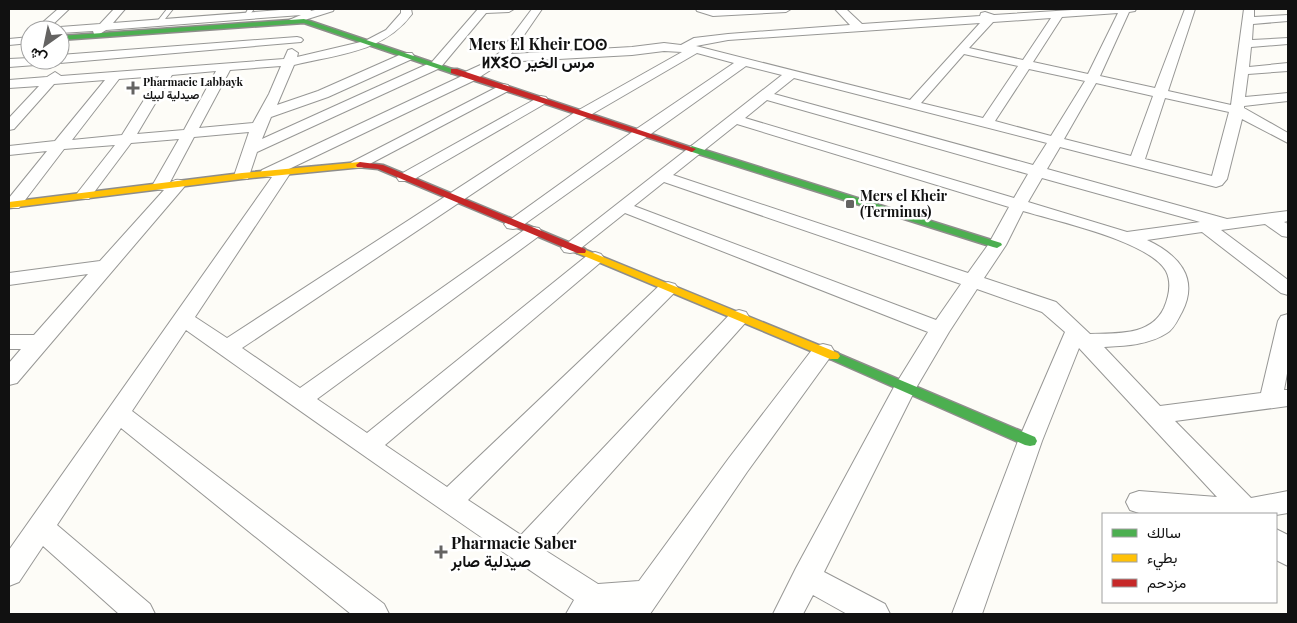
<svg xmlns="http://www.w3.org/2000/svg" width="1297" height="623" font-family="'Playfair Display',Vazirmatn,'Noto Sans Tifinagh',serif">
<rect width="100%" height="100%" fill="#fdfcf7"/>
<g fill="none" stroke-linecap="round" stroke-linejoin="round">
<defs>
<path id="lane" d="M167,9H173L161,24H157L156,23Z
M248,9H254L248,17H244Z"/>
<path id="street" d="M58,9H69L47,30H34Z
M114,9H125L113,23L293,9H310L311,11L319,9H334L333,11L295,23L289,20L301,15L106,30L98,35L94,34L93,31L60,33V30H54L60,27L100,24Z
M401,9H411L412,14C383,53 338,54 294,65L277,105L318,91L404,53H412L414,56L412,59L328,97L271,117L262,139L432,62L478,9H514L509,12L486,13L440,68L257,152L248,179H236L234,176L249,132L194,137L169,184C174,179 177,179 184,181L186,184L184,187L17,383L9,385V363L21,349H9V335H34L88,274L9,285V273L100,261L164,190L154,189L152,186L179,139L131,143L89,199H77L75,196L115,145L64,149L19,208H9V198L47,151L9,155V146L55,141L105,80L54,84L14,129L9,130V118L39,86L9,88V80L47,77L55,72L61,76L284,59L288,50L292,49L298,53L297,57L365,41L386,30L401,13ZM281,66L269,94L253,123L199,128L230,70ZM216,71L184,130L137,134L172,75ZM159,76L122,135L72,140L119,79Z
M532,9H542L511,54L632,47L664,43L681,45L694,38L728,34L850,25L835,9H846L862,24L980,16L981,13L985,12L994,15L1088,9H1136L1135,11L1129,12L1100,76L1155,88L1185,9H1195L1168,91L1231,105L1244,9H1254V17L1288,15V21L1253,24L1252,40L1288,38V44L1251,47L1249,67L1288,63V71L1248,74L1245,97L1288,93V101L1244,106V108L1288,133V143L1242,119L1227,179L1222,185L1216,187L1060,147L1047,169L1227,219L1288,211V221L1284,222L1288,224V237L1282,236L1265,224L1221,230L1288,280V295L1281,293L1202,232L1147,240C1177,254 1200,277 1182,312C1178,319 1174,329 1167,333C1149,345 1124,346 1104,347L1160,406L1261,393L1278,321L1281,316L1288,314V368L1284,390H1288V406L1175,421L1251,498L1288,491V513L1276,515L1156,514L1139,513L1130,510L1126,502L1130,494L1139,491L1217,497L1079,348L1042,441L982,614H952L1018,441L1065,332L1042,312L977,289L949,332L916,388L824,572L885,604L890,614H847L813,595L803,614H773L796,568L894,387L928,332L625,213L576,252L570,253L564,252L561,248L782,75L746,66L519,228L513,229L507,228L504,224L635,130L734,63L697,53L587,117L242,348L300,388L527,228L533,227L539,228L542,232L539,236L317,399L367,433L589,254L595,252L601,254L604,258L601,262L385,445L447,487L661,284L668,282L675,284L678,288L675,292L468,500L521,535L732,312L739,310L746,312L749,317L746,322L543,549L598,584L639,581L729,458L815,346L823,344L831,346L834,351L831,356L747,472L650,614H566L574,600C443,512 314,421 186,330L132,411L384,604L389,614H351L121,428L57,525L150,604L155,614H119L43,546L19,582L9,586V550L272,177L262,176L260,173L262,170L462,76L463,73L487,62L499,53ZM1118,13L1088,74L1033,62L1062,17ZM1051,18L1023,60L969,48L993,22ZM980,23L910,100L696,46L728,40ZM664,51L682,52L577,111L227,338L195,317L291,172L289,169L475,80L503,62L632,55ZM964,54L1018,66L983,118L921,103ZM1029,69L1085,81L1051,136L995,121ZM794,78L1047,143L1033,165L774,94ZM1096,83L1153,96L1131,156L1064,139ZM1165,98L1229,112L1212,176L1145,159ZM767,100L1028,174L1014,198L745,118ZM737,124L1009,207L988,245L968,273L673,175ZM1042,178L1200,222L1127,232L1028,202ZM664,182L961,284L936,320L634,206ZM1023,211C1056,221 1149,241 1166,271C1172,283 1169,296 1164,308C1151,336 1117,333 1090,334L1056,302L984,278L1006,245Z
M696,9H791L786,12L713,16L697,11Z
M30,37V43L9,45V39Z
M297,37L301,38L303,40L301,42L60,63L55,60L49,64L9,67V59L30,58V60H60V55Z
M503,84L508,85L510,88L508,91L362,168H352L349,165L352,162Z
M541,96L546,97L548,100L546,103L411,181H399L397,178L399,175Z
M1276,529L1288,535V566L1276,560Z"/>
<path id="fast" d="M304,19L458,71L451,73L304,23L60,40V36Z
M692,146L1001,243L1002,245L997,248L993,247L689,151L688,149Z
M834,352L1035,437L1037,441L1035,445L1030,446L1025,445L830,359L828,356L830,353Z"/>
<path id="slow" d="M360,162L364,165L363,167L242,179L9,208V202L242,173Z
M581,248L838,353L840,356L838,359H830L577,253L576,251L577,249Z"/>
<path id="jam" d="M451,69H457L696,149L692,152L689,151L451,73Z
M360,162L383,165L585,249L586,251L585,253H577L378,169L357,167L356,165Z"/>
</defs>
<use href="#lane" stroke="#979795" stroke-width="2"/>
<use href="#street" stroke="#979795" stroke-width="2"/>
<use href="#fast" stroke="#8e8d8b" stroke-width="3"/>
<use href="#slow" stroke="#8e8d8b" stroke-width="3"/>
<use href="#jam" stroke="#8e8d8b" stroke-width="3"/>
<use href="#lane" fill="#fffffe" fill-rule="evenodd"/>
<use href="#street" fill="#fffffe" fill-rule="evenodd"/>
<use href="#fast" fill="#4caf50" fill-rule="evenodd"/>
<use href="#slow" fill="#ffc107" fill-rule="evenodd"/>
<use href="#jam" fill="#c62828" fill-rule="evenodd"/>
</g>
<g fill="#646362" stroke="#fff" stroke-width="2">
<path d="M130.5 80.5h5v5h5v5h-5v5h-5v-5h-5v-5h5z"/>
<rect x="845" y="199" width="10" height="10" rx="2.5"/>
<path d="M438.5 544.5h5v5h5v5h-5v5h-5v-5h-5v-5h5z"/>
</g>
<g text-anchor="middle" stroke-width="5" stroke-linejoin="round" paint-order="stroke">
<g font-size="11" font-weight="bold" fill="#111" stroke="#fff" text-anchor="start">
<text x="143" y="86">Pharmacie Labbayk<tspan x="143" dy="13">صيدلية لبيك</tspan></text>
</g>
<g font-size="14" font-weight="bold" fill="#111" stroke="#fff" text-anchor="start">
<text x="860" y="201">Mers el Kheir<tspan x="860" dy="16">(Terminus)</tspan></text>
</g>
<g font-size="16" font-weight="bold" fill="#111" stroke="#fff">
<text x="538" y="50">Mers El Kheir ⵎⵔⵙ<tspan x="538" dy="18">ⵍⵅⵉⵔ مرس الخير</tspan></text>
</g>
<g font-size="16" font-weight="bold" fill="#111" stroke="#fff" text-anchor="start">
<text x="451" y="549">Pharmacie Saber<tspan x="451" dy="18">صيدلية صابر</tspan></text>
</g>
</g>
<rect width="1297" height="623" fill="none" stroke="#111111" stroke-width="20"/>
<rect x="1102" y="513" width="175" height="90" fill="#ffffff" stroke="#a0a0a0"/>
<rect x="1112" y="529" width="25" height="8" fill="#4caf50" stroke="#a0a0a0"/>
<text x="1147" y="538" font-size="15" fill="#111111">سالك</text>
<rect x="1112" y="554" width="25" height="8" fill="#ffc107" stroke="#a0a0a0"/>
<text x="1147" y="563" font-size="15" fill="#111111">بطيء</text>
<rect x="1112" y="579" width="25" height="8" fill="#c62828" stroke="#a0a0a0"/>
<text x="1147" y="588" font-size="15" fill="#111111">مزدحم</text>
<g transform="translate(45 45) rotate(213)"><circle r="24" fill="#ffffff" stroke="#a0a0a0"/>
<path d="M0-4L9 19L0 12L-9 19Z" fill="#646362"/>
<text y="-8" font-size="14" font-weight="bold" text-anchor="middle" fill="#111111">ش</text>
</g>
</svg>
